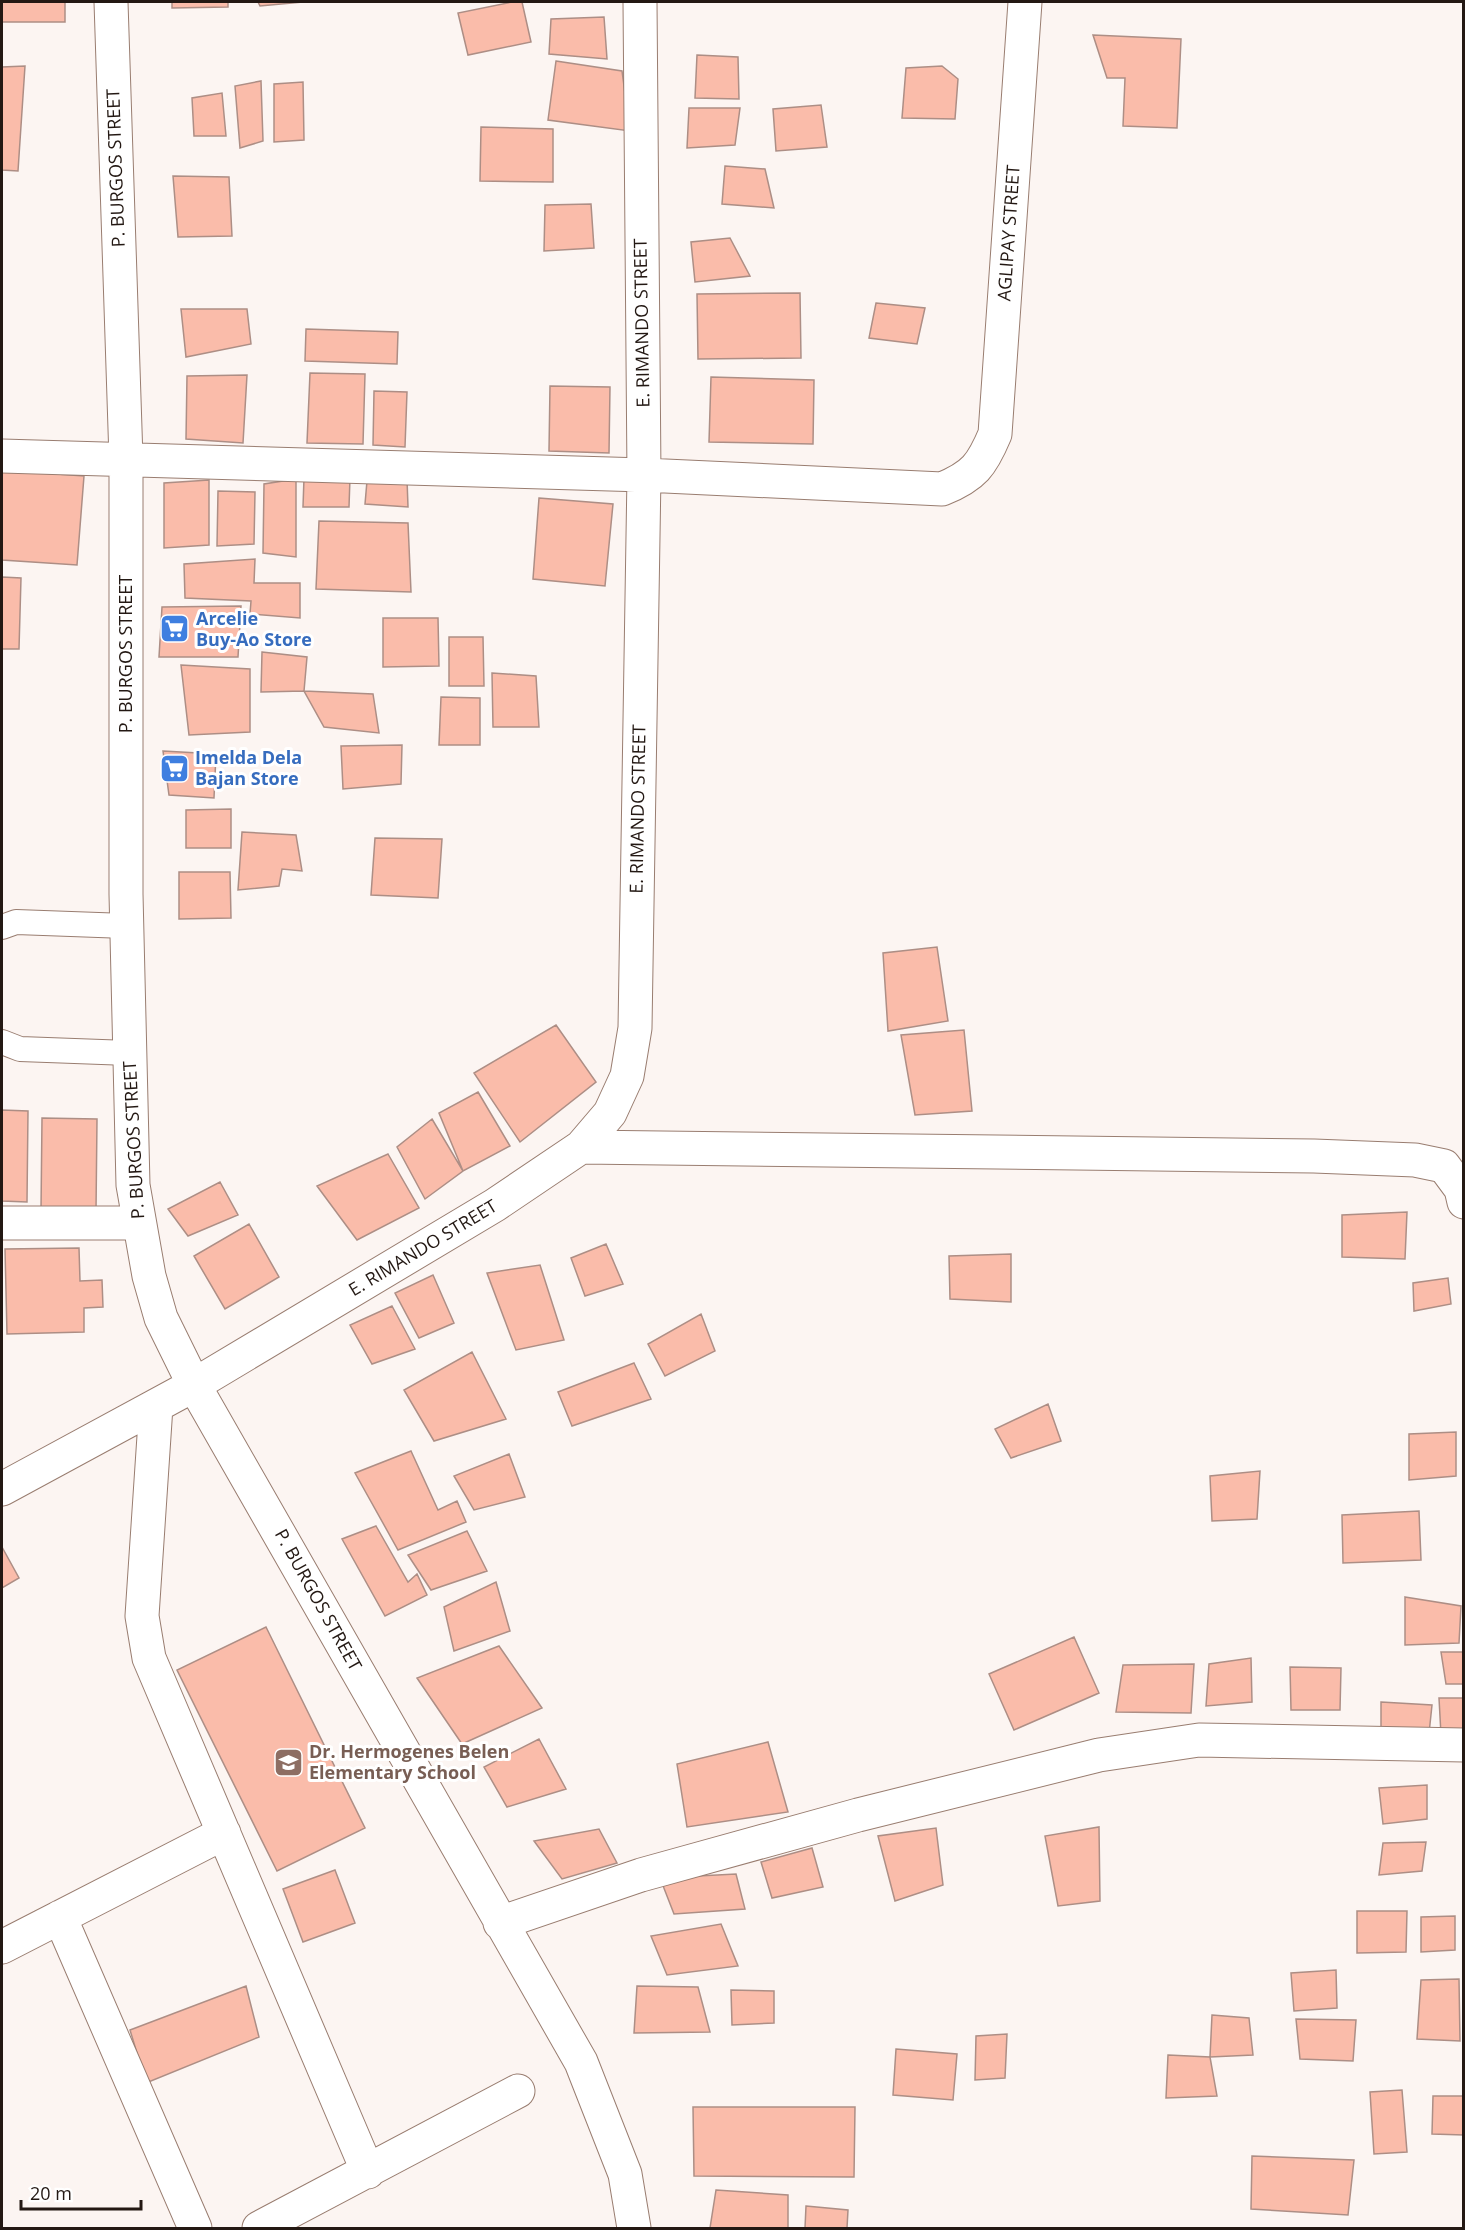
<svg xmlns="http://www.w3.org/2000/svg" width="1465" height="2230" font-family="'Open Sans',sans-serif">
<rect width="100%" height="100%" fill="#fcf5f2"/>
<path fill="#fabcaa" stroke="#ad8e85" stroke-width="1.5" d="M2,2H65V22H2Z
M172,2H228V7L172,8Z
M258,2H303L260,6Z
M512,2H522L531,42L468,55L458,13Z
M604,17L607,59L549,54L551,19Z
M1093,35L1181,39L1177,128L1123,126L1125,78H1107Z
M697,55L738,57L739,99L695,98Z
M556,61L622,71L630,131L548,120Z
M25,66L18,171L2,170V67Z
M942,66L958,79L955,119L902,118L906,68Z
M261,81L263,141L240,148L235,86Z
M303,82L304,140L274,142V84Z
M222,93L226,136H194L192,98Z
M821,105L827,147L776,151L773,109Z
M689,108H740L735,145L687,148Z
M481,127L553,129V182L480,181Z
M725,166L765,169L774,208L722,204Z
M173,176L229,177L232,236L178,237Z
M591,204L594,248L544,251L545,205Z
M730,238L750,276L695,282L691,242Z
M800,293L801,358L698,359L697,294Z
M876,303L925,308L917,344L869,338Z
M181,309H247L251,344L186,357Z
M306,329L398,332L397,364L305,361Z
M310,373L365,374L363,444L307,443Z
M247,375L243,443L186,439L187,376Z
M711,377L814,380L813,444L709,442Z
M550,386L610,387L609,453L549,451Z
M374,391L407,392L405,447L373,445Z
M2,470L84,476L77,565L2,560Z
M304,478H350L349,507H303Z
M296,479V557L263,553L264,484Z
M407,479L408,507L365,504L367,481Z
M209,480V545L164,548V483Z
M218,491L255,492L254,544L217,546Z
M539,498L613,504L605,586L533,579Z
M319,521L408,523L411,592L316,589Z
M255,559L254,583H300V618L250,614L251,601L185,598L184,564Z
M2,577L21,578L19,649H2Z
M241,606L238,657H159L162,607Z
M383,618H438L439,666L383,667Z
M449,637H483L484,686H449Z
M262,652L307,657L304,691L261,692Z
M181,665L250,669V732L189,735Z
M492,673L536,676L539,727H493Z
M304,691L373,694L379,733L324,727Z
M441,697L480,698V745H439Z
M402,745L401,784L343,789L341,746Z
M163,751L216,754L214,798L169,795Z
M231,809V848H186V810Z
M242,832L296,835L302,871L282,869L279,886L238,890Z
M375,838L442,839L438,898L371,895Z
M179,872H230L231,918L179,919Z
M937,947L948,1021L888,1031L883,953Z
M556,1025L596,1082L520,1142L474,1073Z
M964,1030L972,1111L915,1115L901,1035Z
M478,1092L510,1146L463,1171L439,1113Z
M2,1110L28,1111L27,1202L2,1201Z
M42,1118L97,1119L96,1212L41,1211Z
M432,1119L463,1171L425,1199L397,1147Z
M388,1154L419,1208L357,1240L317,1186Z
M220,1182L238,1215L188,1236L168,1209Z
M1407,1212L1405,1259L1342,1257V1215Z
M249,1224L279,1277L225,1309L194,1256Z
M606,1244L623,1284L585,1296L571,1258Z
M79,1248L80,1281L102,1280L103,1307L84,1308V1332L7,1334L5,1249Z
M1011,1254V1302L950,1299L949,1256Z
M540,1265L564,1340L516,1350L487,1273Z
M433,1275L454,1323L419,1338L395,1293Z
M1448,1278L1451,1304L1414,1311L1413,1283Z
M392,1306L415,1349L372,1364L350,1325Z
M701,1314L715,1351L665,1376L648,1344Z
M472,1352L506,1419L434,1441L404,1390Z
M634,1363L651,1399L572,1426L558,1392Z
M1048,1404L1061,1441L1011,1458L995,1429Z
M1456,1432V1476L1409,1480V1434Z
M411,1451L438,1510L457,1501L466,1522L398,1550L355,1473Z
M509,1454L525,1497L474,1510L454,1476Z
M1260,1471L1257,1519L1212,1521L1210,1476Z
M1419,1511L1421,1560L1343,1563L1342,1515Z
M376,1526L408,1582L417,1574L427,1595L385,1616L342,1539Z
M467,1531L487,1571L431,1590L408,1555Z
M2,1547L19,1578L2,1588Z
M496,1582L510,1631L454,1651L444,1607Z
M1405,1597L1461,1606L1459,1643L1405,1645Z
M266,1627L365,1828L277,1871L177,1670Z
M1074,1637L1099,1693L1014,1730L989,1674Z
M499,1646L542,1708L462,1744L417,1678Z
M1441,1652H1464V1684H1446Z
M1251,1658L1252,1702L1206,1706L1209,1664Z
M1194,1664L1191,1713L1116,1712L1123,1665Z
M1290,1667L1341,1668L1340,1710H1291Z
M1439,1698H1464V1735H1441Z
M1381,1702L1432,1705L1428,1743H1381Z
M539,1739L566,1789L507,1807L484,1767Z
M768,1742L788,1812L687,1827L677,1764Z
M1427,1785V1819L1383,1824L1379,1788Z
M1099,1827L1100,1901L1058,1906L1045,1836Z
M936,1828L943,1885L895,1901L878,1836Z
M599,1829L617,1863L562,1879L534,1841Z
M1426,1842L1422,1871L1379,1875L1383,1843Z
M812,1848L823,1887L772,1898L761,1862Z
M335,1870L355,1923L303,1942L283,1889Z
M736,1874L745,1909L674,1914L660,1878Z
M1357,1911H1407L1406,1952L1357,1953Z
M1455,1916V1950L1421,1952V1917Z
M721,1924L738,1966L667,1975L651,1936Z
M1336,1970L1337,2008L1294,2011L1291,1973Z
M1459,1979L1460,2041L1417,2039L1421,1980Z
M246,1986L259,2037L146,2083L130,2030Z
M637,1986L698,1987L710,2032L634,2033Z
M731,1990L774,1991V2023L732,2025Z
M1212,2015L1249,2018L1253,2055L1210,2057Z
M1296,2019L1356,2020L1353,2061L1300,2059Z
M1007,2034L1005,2078L975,2080L976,2036Z
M896,2049L957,2054L953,2100L893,2095Z
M1168,2055L1210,2057L1217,2096L1166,2098Z
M1402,2090L1407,2152L1374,2154L1370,2092Z
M1433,2096H1464V2135L1432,2134Z
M693,2107H855L854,2177L694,2176Z
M1252,2156L1354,2160L1348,2215L1251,2209Z
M716,2190L788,2195V2228H710Z
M806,2206L848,2210L847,2228H805Z"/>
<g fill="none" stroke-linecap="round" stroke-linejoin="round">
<defs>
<path id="service" d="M2,927L16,922L126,926
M2,1042L20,1049L129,1053"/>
<path id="minor" d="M111,2L126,459V894L133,1185L149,1276L161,1318L194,1385L581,2062L625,2174L634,2228
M2,456L644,475L942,489C974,476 982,465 995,434L1025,2
M581,1147L1314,1156L1415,1160L1444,1166L1461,1189L1464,1202
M2,1223H138
M156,1406L142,1616L149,1658L368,2172
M2,1489L194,1385L495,1205L581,1147L610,1113L627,1076L635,1028L644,475L640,2
M60,1917L195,2228
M500,1923L641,1875L858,1815L1099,1755L1199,1740L1464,1745
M2,1947L224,1833
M259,2228L518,2091"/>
</defs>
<use href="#service" stroke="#997d70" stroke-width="26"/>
<use href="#minor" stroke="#997d70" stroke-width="35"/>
<use href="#service" stroke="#fff" stroke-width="24"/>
<use href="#minor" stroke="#fff" stroke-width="33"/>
</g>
<defs>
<symbol id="supermarket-square" viewBox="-11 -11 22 22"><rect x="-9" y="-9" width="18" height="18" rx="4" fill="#3f7fe0" stroke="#fff"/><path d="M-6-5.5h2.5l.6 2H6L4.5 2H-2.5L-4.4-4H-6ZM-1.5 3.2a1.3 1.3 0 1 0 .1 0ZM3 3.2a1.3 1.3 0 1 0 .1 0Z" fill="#fff"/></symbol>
<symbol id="school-square" viewBox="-11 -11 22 22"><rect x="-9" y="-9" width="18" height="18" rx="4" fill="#8d6e63" stroke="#fff"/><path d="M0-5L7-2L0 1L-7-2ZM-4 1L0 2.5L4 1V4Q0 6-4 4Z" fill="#fff"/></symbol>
</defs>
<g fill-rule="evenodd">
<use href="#supermarket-square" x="158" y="612" width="33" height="33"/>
<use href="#supermarket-square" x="158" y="752" width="33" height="33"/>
<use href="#school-square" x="272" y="1746" width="33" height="33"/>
</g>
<g text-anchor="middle" stroke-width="6" stroke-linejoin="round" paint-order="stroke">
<g font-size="18" fill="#231813" stroke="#fff">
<text transform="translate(116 168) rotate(-92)" y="6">P. BURGOS STREET</text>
<text transform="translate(1009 233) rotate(-86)" y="6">AGLIPAY STREET</text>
<text transform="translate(642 323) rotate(-91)" y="6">E. RIMANDO STREET</text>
<text transform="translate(126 654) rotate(-90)" y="6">P. BURGOS STREET</text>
<text transform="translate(638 809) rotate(-89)" y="6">E. RIMANDO STREET</text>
<text transform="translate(134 1140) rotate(-93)" y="6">P. BURGOS STREET</text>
<text transform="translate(423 1248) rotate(-31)" y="6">E. RIMANDO STREET</text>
<text transform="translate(318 1600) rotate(61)" y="6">P. BURGOS STREET</text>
</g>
<g font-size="18" font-weight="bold" fill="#366cbe" stroke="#fff" text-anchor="start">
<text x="196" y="625">Arcelie<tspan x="196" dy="21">Buy-Ao Store</tspan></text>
<text x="195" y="764">Imelda Dela<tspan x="195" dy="21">Bajan Store</tspan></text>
</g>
<g font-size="18" font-weight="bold" fill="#785e54" stroke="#fff" text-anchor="start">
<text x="309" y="1758">Dr. Hermogenes Belen<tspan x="309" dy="21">Elementary School</tspan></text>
</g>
</g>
<rect width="1465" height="2230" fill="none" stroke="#231813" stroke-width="6"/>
<path d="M21 2200v9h120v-9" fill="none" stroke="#231813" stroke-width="3"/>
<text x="30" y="2200" font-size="18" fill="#231813" stroke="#ffffff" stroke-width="4.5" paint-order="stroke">20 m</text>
</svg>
